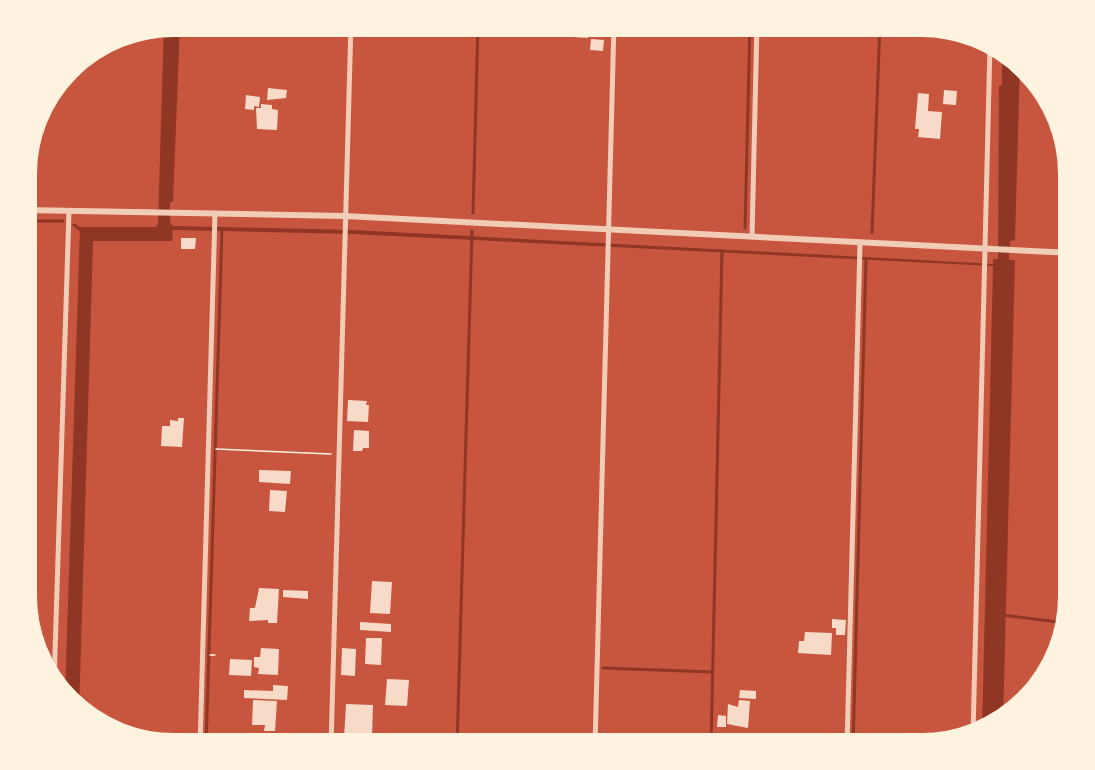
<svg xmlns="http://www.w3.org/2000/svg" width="1095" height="770" font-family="'PT Sans Narrow',sans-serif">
<rect width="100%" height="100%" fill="#c8553d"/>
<path fill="#8f3625" d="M180,23L173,202H170V222L173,226L353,230L978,263L993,264V259H998L999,86L1002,85V50L1014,54L1020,62L1015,240L1010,241L1009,260H1015L1003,720L982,733L993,266L353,234L173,230L172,241H93L79,713L65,697L80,227H156L158,223L164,24Z"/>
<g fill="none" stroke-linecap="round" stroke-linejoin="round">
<path stroke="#8f3625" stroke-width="3" d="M473,213L478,23
M29,221H63
M74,225L82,231
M745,228L750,23
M872,233L880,23
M1002,615L1066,623
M603,668L712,672
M206,747L222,229
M457,747L472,231
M711,747L722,251
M853,747L866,259"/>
</g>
<path fill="#f7dbc8" d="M574,23H589L588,38L573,37Z
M591,39L604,40L603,51L590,50Z
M268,88L287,90L286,98L267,100Z
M944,90L957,91L956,105L943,104Z
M918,93L929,94L928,111L942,112L940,139L918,137L919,129H915Z
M246,95L260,97L259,107L254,106V110L245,109Z
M261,104L272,105V109L278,110L277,130L257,129L256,108H261Z
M24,226L35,227L34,239H24Z
M181,238H196L195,249H181Z
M348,400L367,401L366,405H369L368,422L347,421Z
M178,418H184L182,447L161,446L162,426H170V420L178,421Z
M354,430L369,431V448H363L362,451H353Z
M259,470L291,471L290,484L259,482Z
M270,490L287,491L285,512L269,511Z
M372,581L392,582L390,614L370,613Z
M259,588L279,589L277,623H268V620L249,621L250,608H255Z
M283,590L308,591V599L283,597Z
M832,619L846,620L845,635H836V628H832Z
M360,622L391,624V632L360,630Z
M805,632L832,633L831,655L798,653L799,641H804Z
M366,638H382L381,665L365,664Z
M261,648L279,649L278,675L258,674L259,668L254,667V657H260Z
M342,648L356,649L355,676L341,675Z
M230,659L252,660L251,676L229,675Z
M387,679L409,680L407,706L385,705Z
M273,685L288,686L287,700L244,698V690L273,691Z
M740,690L756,691V699L739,698Z
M253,700L277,701L275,731H264L265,725H252Z
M739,700L750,701L748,728L727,724L728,704L738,707Z
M346,704L373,705L372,739L344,738Z
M718,715L726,716V727H717Z
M620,734H631L630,747H620Z
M634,741L650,742V747H634Z"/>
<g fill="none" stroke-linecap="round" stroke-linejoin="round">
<path stroke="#fff3e0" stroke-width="1.5" d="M216,449L331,454
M210,655H215"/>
<path stroke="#f1ccb7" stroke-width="5" d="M32,210L35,122
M752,237L757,23
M54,685L69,211
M973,735L990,45
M200,747L215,213
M331,747L351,23
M595,747L614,23
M847,747L860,243"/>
<path stroke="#f1ccb7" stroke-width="6" d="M24,210L345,216L1072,253"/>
</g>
<path d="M0 0H1095V770H0ZM174 33H921A141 141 0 0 1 1062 174V596A141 141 0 0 1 921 737H174A141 141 0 0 1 33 596V174A141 141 0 0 1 174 33Z" fill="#fff3e0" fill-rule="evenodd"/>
<path fill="none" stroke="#fff3e0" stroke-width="8" d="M174 33H921A141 141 0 0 1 1062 174V596A141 141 0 0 1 921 737H174A141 141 0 0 1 33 596V174A141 141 0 0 1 174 33Z"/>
</svg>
